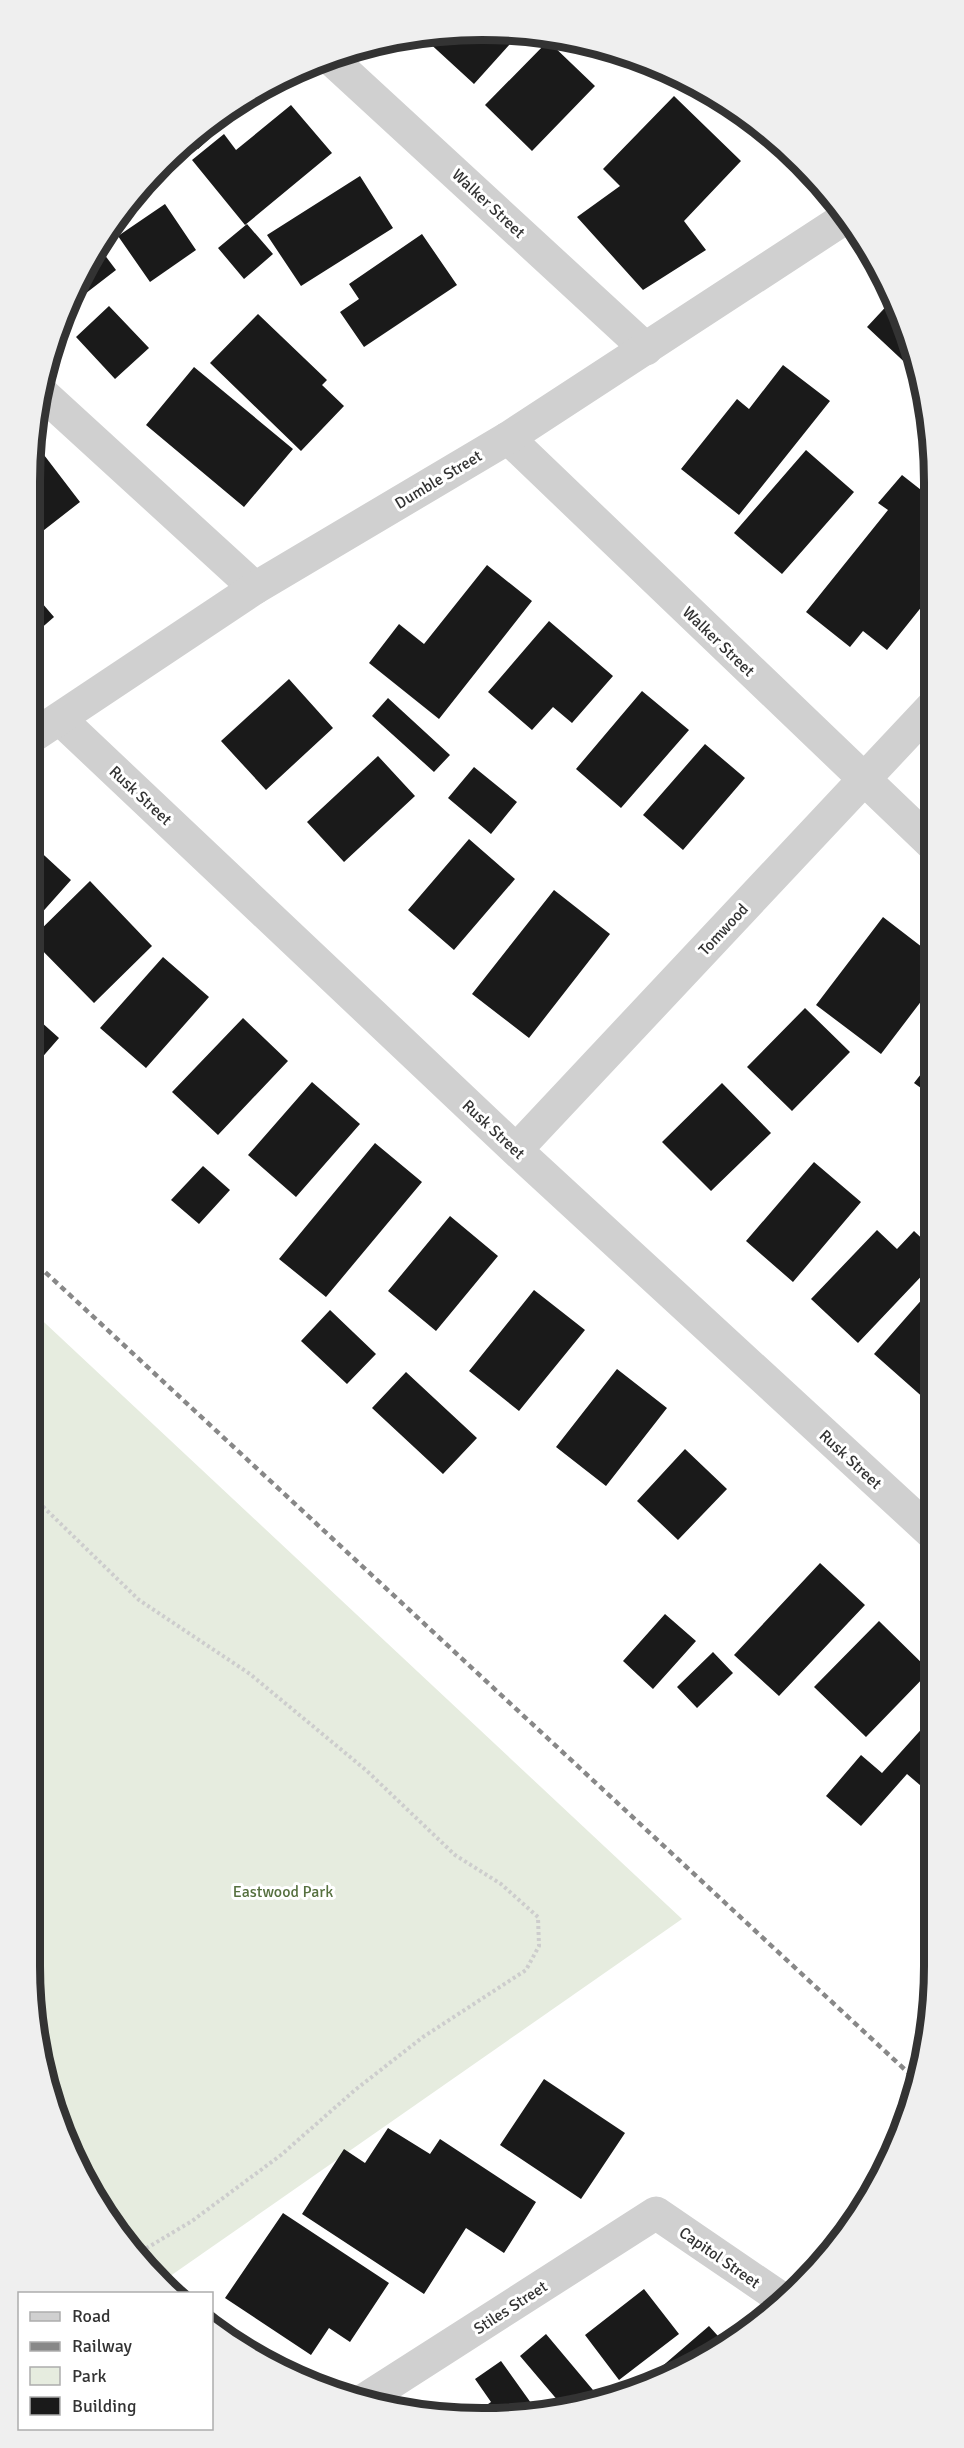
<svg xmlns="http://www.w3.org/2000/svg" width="964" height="2448" font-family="Signika,sans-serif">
<rect width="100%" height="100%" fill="#fff"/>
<path fill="#e6ecdf" d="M30,1309L682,1919L163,2281L142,2264L90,2192L54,2112L30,1966Z"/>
<path fill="#1a1a1a" d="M452,31L520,33L474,84L425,39L429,35Z
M548,41L595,86L532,151L485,105Z
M263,89L198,149L189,140L207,124Z
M674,96L741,161L684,221L706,250L643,290L577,217L620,186L603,169Z
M291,105L332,153L245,225L192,160L224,134L236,150Z
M360,176L393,228L301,286L267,235Z
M165,204L196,250L150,282L118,236Z
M247,224L273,254L244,279L218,248Z
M422,234L457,285L364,347L340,312L359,299L349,284Z
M98,246L116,270L68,307L90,256Z
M893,299L914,371L867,327Z
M109,306L149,348L115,379L76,337Z
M258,314L327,380L322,385L344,406L301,451L210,363Z
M783,365L830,401L739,515L681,469L737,399L749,409Z
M194,367L293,449L244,507L146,425Z
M806,450L854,492L782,574L734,533Z
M41,451L80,502L30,541V482L34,456Z
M902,475L930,497L931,595L887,650L863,631L850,647L806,612L888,510L878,503Z
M487,565L532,601L439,719L369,663L399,624L424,644Z
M30,589L54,617L30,638Z
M549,621L613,676L572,723L553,707L532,730L488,692Z
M289,679L333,728L266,790L221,741Z
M642,691L689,730L621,808L576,769Z
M388,698L450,755L434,772L372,716Z
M705,744L745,778L683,850L643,815Z
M378,756L415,796L344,862L307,822Z
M474,767L517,802L491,834L448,798Z
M469,839L515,879L454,950L408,910Z
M32,844L71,880L30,926V846Z
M90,881L152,946L94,1003L31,939Z
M554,890L610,934L529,1038L472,994Z
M883,917L931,954L932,987L881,1054L816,1005Z
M163,957L209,997L146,1068L100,1028Z
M805,1008L850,1052L792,1111L747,1067Z
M30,1012L59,1038L32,1069L30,1068Z
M243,1018L288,1061L218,1135L172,1092Z
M932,1060V1096L914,1083Z
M312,1082L360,1124L296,1197L248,1155Z
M722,1083L771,1133L711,1191L662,1142Z
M375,1143L422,1182L326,1297L279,1259Z
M814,1162L861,1202L793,1282L746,1241Z
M203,1166L230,1190L199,1224L171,1200Z
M450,1216L498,1256L436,1331L388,1291Z
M877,1230L897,1249L914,1231L932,1248V1265L858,1343L811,1299Z
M932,1288L933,1392L926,1400L874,1354Z
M534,1290L585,1330L519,1411L469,1371Z
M330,1310L376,1354L347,1384L301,1341Z
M617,1369L667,1408L606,1486L556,1447Z
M406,1372L477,1438L443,1474L372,1408Z
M685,1449L727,1489L678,1540L637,1501Z
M820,1563L865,1605L779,1696L734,1655Z
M665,1614L696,1641L653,1689L623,1661Z
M879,1621L930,1671L866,1737L814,1687Z
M713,1652L733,1673L697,1708L677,1687Z
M927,1723L933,1729L934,1797L907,1774L861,1826L826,1796L861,1755L882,1773Z
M544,2079L625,2133L581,2199L500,2145Z
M388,2128L430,2154L440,2139L536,2202L504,2253L466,2228L424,2294L302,2214L344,2149L365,2163Z
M283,2213L389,2283L350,2342L329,2328L311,2355L225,2298Z
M644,2289L679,2334L619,2380L585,2335Z
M709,2326L726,2345L708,2357L645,2381Z
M546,2334L593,2390L570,2409H565L520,2356Z
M501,2361L536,2410L476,2412L491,2402L475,2379Z"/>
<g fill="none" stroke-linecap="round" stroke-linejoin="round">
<path stroke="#cdcdcd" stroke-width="4" stroke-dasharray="3 3" stroke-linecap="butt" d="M30,1494L139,1600L250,1674L367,1771L455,1855L501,1884L538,1917L539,1946L526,1970L423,2037L355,2090L281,2155L192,2221L135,2255"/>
<path stroke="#d0d0d0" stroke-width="33" d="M330,58L646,349
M44,395L255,588
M508,438L931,843
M60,719L516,1150L933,1534
M516,1150L931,708
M364,2400L656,2213L785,2301"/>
<path stroke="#d0d0d0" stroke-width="33" d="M30,738L255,588L508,438L845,218"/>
<path stroke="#888" stroke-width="4.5" stroke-dasharray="6 4.5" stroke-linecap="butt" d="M30,1258L915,2079"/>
</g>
<g text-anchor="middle" stroke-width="6" stroke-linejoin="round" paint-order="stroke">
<g font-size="16" fill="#333" stroke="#fff">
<text transform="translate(489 203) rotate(43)" y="6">Walker Street</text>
<text transform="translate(438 479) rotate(-31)" y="6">Dumble Street</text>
<text transform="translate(719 641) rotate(44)" y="6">Walker Street</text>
<text transform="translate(141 795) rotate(43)" y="6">Rusk Street</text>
<text transform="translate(723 929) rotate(-47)" y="6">Tomwood</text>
<text transform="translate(494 1129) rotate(43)" y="6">Rusk Street</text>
<text transform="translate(851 1459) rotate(43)" y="6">Rusk Street</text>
<text transform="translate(720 2257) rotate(35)" y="6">Capitol Street</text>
<text transform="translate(510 2307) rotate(-33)" y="6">Stiles Street</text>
</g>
<g font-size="16" fill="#56703f" stroke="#fff">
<text x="283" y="1897">Eastwood Park</text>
</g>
</g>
<path d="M0 0H964V2448H0ZM482 40H482A442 442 0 0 1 924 482V1966A442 442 0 0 1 482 2408H482A442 442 0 0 1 40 1966V482A442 442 0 0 1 482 40Z" fill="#efefef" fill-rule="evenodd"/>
<path fill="none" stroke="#333" stroke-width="8" d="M482 40H482A442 442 0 0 1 924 482V1966A442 442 0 0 1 482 2408H482A442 442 0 0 1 40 1966V482A442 442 0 0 1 482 40Z"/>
<rect x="18" y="2292" width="195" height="138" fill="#ffffff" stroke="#adadad" stroke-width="1.5"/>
<rect x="30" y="2312" width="30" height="9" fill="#d0d0d0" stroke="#adadad" stroke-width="1.5"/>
<text x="72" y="2322" font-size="18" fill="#333333">Road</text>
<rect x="30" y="2342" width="30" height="9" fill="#888888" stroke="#adadad" stroke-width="1.5"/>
<text x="72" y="2352" font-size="18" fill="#333333">Railway</text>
<rect x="30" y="2367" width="30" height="18" fill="#e6ecdf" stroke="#adadad" stroke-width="1.5"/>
<text x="72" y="2382" font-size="18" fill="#333333">Park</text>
<rect x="30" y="2397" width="30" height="18" fill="#1a1a1a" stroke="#adadad" stroke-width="1.5"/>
<text x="72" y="2412" font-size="18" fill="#333333">Building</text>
</svg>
